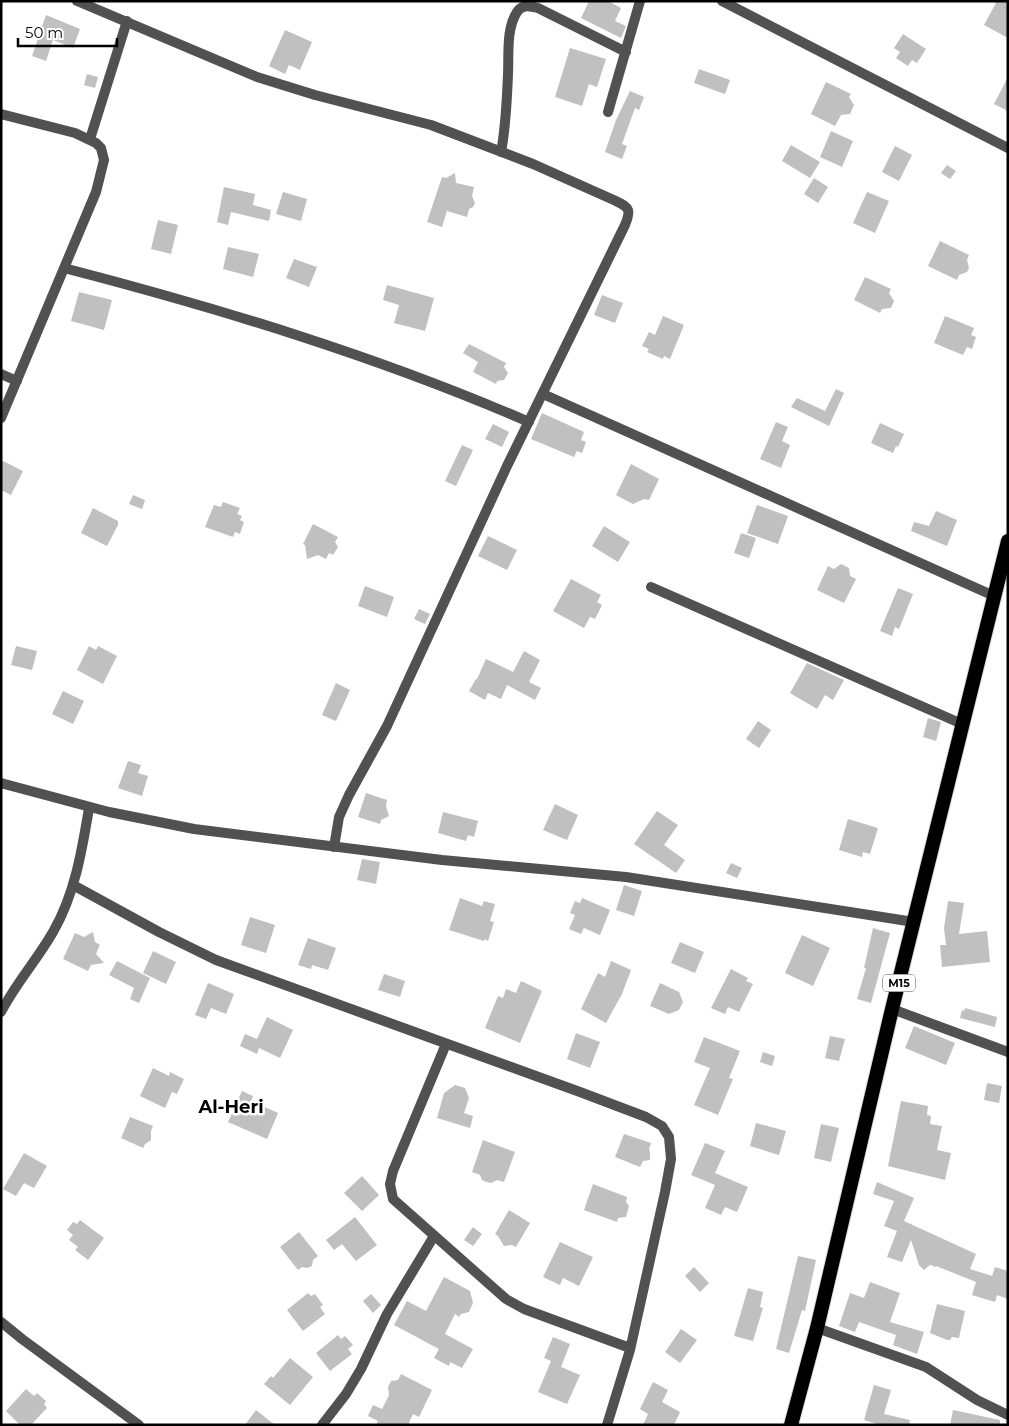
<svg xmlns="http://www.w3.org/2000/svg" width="1009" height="1426" font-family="Montserrat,sans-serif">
<rect width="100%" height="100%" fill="#fff"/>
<path fill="#c0c0c0" d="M589,1H608L621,8L615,21L626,26L621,38L581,18Z
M997,1H1008V38L984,25Z
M46,15L80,29L73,48L53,40L46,61L32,56Z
M285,30L312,42L300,70L289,65L285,74L269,66Z
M903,34L926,49L917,63L912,60L908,66L896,58L900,52L894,48Z
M570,48L606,59L597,87L589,84L582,106L555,97Z
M699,69L730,80L725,94L694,83Z
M87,74L98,77L95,88L84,85Z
M1008,77V111L994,104Z
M826,82L851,94L849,97L854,105L850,114L841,115L835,126L811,114Z
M630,91L644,97L639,110L635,108L622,144L627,146L622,159L605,152L616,120Z
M831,131L853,141L842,167L820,157Z
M791,145L820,162L810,178L782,161Z
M895,146L912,155L899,181L882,172Z
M947,165L956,171L950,179L941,173Z
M455,173L456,183L474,187L472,196L475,203L473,207L469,209L467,217L447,211L442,227L427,222L442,177L446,178Z
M814,178L828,187L818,203L804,194Z
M224,187L255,194L253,205L271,210L269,221L231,212L228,225L217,222Z
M283,192L307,199L301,221L276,214Z
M867,192L889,201L875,233L853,223Z
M158,220L178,225L171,254L151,249Z
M940,241L969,255L967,260L969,268L967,272L959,275L957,280L928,266Z
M228,247L259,254L253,277L223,269Z
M294,259L317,267L309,287L286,278Z
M865,277L891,289L889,293L894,301L891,308L882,309L880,313L854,300Z
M387,285L434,298L425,331L394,323L399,305L383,300Z
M79,292L112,300L104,330L71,321Z
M602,295L623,303L615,323L594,315Z
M663,316L684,325L670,359L664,356L663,359L647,352L649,349L642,346L649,332L655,335Z
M945,316L974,328L971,335L976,337L972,349L967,347L963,355L934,343Z
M469,344L506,363L504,367L508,373L504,380L497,381L496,384L473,372L478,362L463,353Z
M836,389L844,393L829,426L791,407L797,398L825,411Z
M542,413L584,432L581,440L586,442L582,453L577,451L574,457L531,439Z
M776,422L788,427L782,441L790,445L781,468L760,459Z
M880,423L904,434L898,447L896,446L893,453L871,443Z
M493,424L509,432L502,447L485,439Z
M462,445L473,450L456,486L445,481Z
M1,460L23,471L11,495L1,490Z
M631,464L659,479L649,500L644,499L633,504L616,495Z
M133,495L145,500L142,509L129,504Z
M223,502L240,508L237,514L242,516L240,520L244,522L240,534L235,532L233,537L205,527L214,505L221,507Z
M757,505L788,516L778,544L747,533Z
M93,508L118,521V525L107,546L81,533Z
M936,511L957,520L947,546L911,531L914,522L929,526Z
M313,524L338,537L335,542L338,547L333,555L329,553L326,559L318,555L307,559L305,545L303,544Z
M604,526L630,542L618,562L592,546Z
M741,533L756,538L749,558L734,553Z
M488,536L517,550L507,570L478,556Z
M841,564L849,568L850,576L856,579L844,603L817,590L828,566L834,569Z
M571,579L601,595L597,602L602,605L595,619L590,617L584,628L553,611Z
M365,586L394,597L387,617L358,606Z
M898,588L913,594L899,629L895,627L892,636L880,631Z
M419,609L430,614L425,624L414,619Z
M16,646L37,651L32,670L11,665Z
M89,646L96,650L98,646L117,656L103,684L77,670Z
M524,651L540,660L529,682L541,688L535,700L507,685L501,699L488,693L485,700L469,691L476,679H477L486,659L513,672Z
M807,663L844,680L833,700L825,695L817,709L790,693Z
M336,683L350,690L336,721L322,715Z
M63,691L84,701L73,724L52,714Z
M928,718L941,722L936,741L923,737Z
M758,721L771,730L759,748L746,739Z
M128,761L141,765L138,773L148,776L142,796L118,788Z
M366,793L387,800L386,806L389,816L381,820L380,824L358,817Z
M555,804L578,815L567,840L543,830Z
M657,811L678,825L664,845L685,860L676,873L634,844Z
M443,812L478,821L474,837L468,835L466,841L438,833Z
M848,819L878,828L870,854L863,852L862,857L839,850Z
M362,859L380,862L376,884L357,880Z
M731,863L742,868L737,878L726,873Z
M624,885L642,891L634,916L616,910Z
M460,898L482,906L484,901L495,904L490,921L494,922L488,941L485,939L484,941L449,930Z
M582,898L610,910L600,935L584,928L581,934L569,929L575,915L570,913L575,901L580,903Z
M948,901L964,903L959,934L987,931L990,962L942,967L940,945H946L944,928Z
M250,917L275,925L266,953L241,945Z
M873,928L890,933L871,1003L857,999L866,968H864Z
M93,932L95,942L100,945L96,954L104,963L91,965L88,971L63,959L75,933L84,937Z
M802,935L830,948L813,986L785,973Z
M308,938L336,948L328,970L312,965L311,969L298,965Z
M680,942L704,952L695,973L671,963Z
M153,951L176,962L166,984L143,973Z
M117,961L150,978L139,1003L130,999L134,988L109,975Z
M611,961L631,970L622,994L606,1023L581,1009L598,973L605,977Z
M731,969L748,978L746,981L753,984L739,1012L728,1007L725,1014L711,1008Z
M384,974L405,981L400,997L378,990Z
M521,981L542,991L520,1043L485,1028L498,996L503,998L506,989L516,993Z
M208,983L234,994L226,1014L211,1008L206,1019L195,1015Z
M660,983L679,992L683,1002L679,1010L669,1014L650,1006Z
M965,1008L997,1017L995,1027L960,1018L962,1010L964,1011Z
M267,1017L293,1030L280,1058L259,1048L257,1054L240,1046L245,1034L257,1039Z
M914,1026L955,1043L946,1065L905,1048Z
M576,1033L600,1042L590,1068L567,1059Z
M830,1036L845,1039L839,1061L825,1058Z
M704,1037L740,1051L729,1078L733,1079L718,1115L694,1105L710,1068L694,1062Z
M763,1052L775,1056L772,1066L760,1062Z
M153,1068L169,1076L170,1072L184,1079L177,1094L172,1092L165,1108L140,1096Z
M987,1083L1002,1086L999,1103L984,1100Z
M455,1085L465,1088L469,1098L464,1113L473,1116L470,1128L437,1118L444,1093Z
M242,1091L253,1096L251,1101L278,1113L267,1139L228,1122Z
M901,1101L928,1106L927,1115L931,1116L930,1124L942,1126L937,1150L951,1153L945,1180L888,1166Z
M130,1117L153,1126L151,1131V1140L145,1144L143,1148L121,1138Z
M756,1123L786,1131L779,1155L750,1146Z
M821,1124L839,1128L831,1162L814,1158Z
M624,1134L651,1143L649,1149L650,1152V1160L643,1161L640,1167L615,1157Z
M483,1140L515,1152L504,1182L497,1180L491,1183L486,1182L482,1180L480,1175L472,1172Z
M705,1143L725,1151L715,1173L748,1187L737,1212L725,1207L721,1215L705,1208L715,1185L691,1175Z
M24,1153L47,1166L34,1188L24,1183L16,1196L3,1189Z
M362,1176L379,1195L362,1211L344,1193Z
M877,1182L914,1198L904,1221L976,1254L970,1269L992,1276L995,1267L1008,1271V1299L997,1295L995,1302L972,1295L976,1282L936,1266V1267L930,1265L924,1270L919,1265L911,1240L902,1262L887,1257L897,1231L884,1226L894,1201L873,1194Z
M593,1184L627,1197L626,1202L629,1206L626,1217L618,1218L617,1222L584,1210Z
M509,1210L530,1223L516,1247L512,1245L504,1246L498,1236L495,1234Z
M355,1217L377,1245L356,1261L342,1244L334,1250L326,1240Z
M80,1220L104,1238L88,1260L75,1250L78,1247L69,1240L73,1235L67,1230L73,1222L77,1224Z
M473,1227L482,1234L473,1246L464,1240Z
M299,1232L318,1256L313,1260L312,1266L307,1268L302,1267L298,1270L280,1247Z
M560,1242L593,1257L579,1286L563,1278L560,1285L543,1277Z
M798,1256L816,1260L805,1311L802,1310L789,1353L776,1349Z
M694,1267L709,1283L700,1292L685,1276Z
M444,1277L470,1291L473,1303L469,1312L461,1314L459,1317L455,1314L445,1334L473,1349L462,1368L450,1362L449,1366L434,1358L439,1349L394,1325L407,1301L426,1311Z
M870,1282L900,1293L890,1322L924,1332L917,1354L893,1345L896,1335L859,1322L855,1332L839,1326L850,1293L864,1298Z
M748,1288L763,1292L760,1307L763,1308L753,1341L734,1336Z
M308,1293L311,1296L315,1294L323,1305L320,1307L325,1314L303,1331L287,1310Z
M371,1294L381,1305L373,1313L363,1301Z
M937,1304L965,1311L959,1338L952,1337L950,1340H947L930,1333Z
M681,1329L697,1340L680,1363L665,1352Z
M338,1335L341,1339L345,1336L353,1345L348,1349L352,1354L330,1371L316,1353Z
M553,1337L570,1344L561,1367L580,1375L567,1404L538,1392L551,1361L544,1358Z
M290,1358L313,1377L290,1405L264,1384L271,1376L273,1378Z
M401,1374L432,1390L419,1417L413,1414L408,1425H376L378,1421L368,1416L373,1405L382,1409L389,1395L388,1387L391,1381L398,1380Z
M653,1382L668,1390L662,1402L680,1412L674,1425H643L648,1414L640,1409Z
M874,1385L891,1390L884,1414L910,1420L909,1425H880L864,1420Z
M26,1389L34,1396L37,1393L46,1401L44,1404L47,1408L31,1425H20L6,1411Z
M256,1410L275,1425H245Z
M953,1410L1000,1420V1425H950Z"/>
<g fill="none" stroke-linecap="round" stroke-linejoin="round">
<defs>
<path id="trunk" d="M791,1425L817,1328L892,1009L1008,541"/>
</defs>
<use href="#trunk" stroke="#dbdbdb" stroke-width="16"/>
<path stroke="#515151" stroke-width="10" d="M77,1L257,77L315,95L431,125L533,164L616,201C630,208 631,210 625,225L507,466L387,726L349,795L339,817L334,847
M722,1L1008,148
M608,112L640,1
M1,114L75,133L96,143L101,148L104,160L96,192L1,418
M90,139L127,21
M501,152C506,126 507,100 508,74C509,54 506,29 517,12C522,4 530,6 538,8L626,52
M64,268C222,309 379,357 529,422
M1,374L17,381
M543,394L994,596
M651,587L962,724
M1,783L109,812L194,829L442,860L626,877L914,922
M73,885L159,932L216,960L580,1092L646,1117L662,1126L669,1137L671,1159L665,1192L630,1350L607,1425
M892,1009L1008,1052
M1,1012C16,983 37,960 53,932C75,894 82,850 89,808
M446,1044L393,1171L390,1184L393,1199L506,1299L524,1309L630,1348
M817,1328L926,1367L977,1400L1008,1415
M322,1425L346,1394L361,1369L387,1314L434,1236"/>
<path stroke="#515151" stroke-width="10" d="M1,1322L22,1339L139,1425"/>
<use href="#trunk" stroke="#000" stroke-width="14"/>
</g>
<g text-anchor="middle" stroke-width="5" stroke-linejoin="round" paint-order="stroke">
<rect fill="#fff" stroke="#4c4c4c" stroke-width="1" x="883" y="974.5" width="32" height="17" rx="4"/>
<g font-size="11" font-weight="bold" fill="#000">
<text x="899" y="987">M15</text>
</g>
<g font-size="18" font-weight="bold" fill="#000" stroke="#fff">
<text x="231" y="1113">Al-Heri</text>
</g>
</g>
<rect width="1009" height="1426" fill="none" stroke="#000000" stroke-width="5"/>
<path d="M18 38v8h99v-8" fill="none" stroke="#000000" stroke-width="2.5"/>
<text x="25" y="38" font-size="15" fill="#000000" stroke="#ffffff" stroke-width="4" paint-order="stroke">50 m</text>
</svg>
